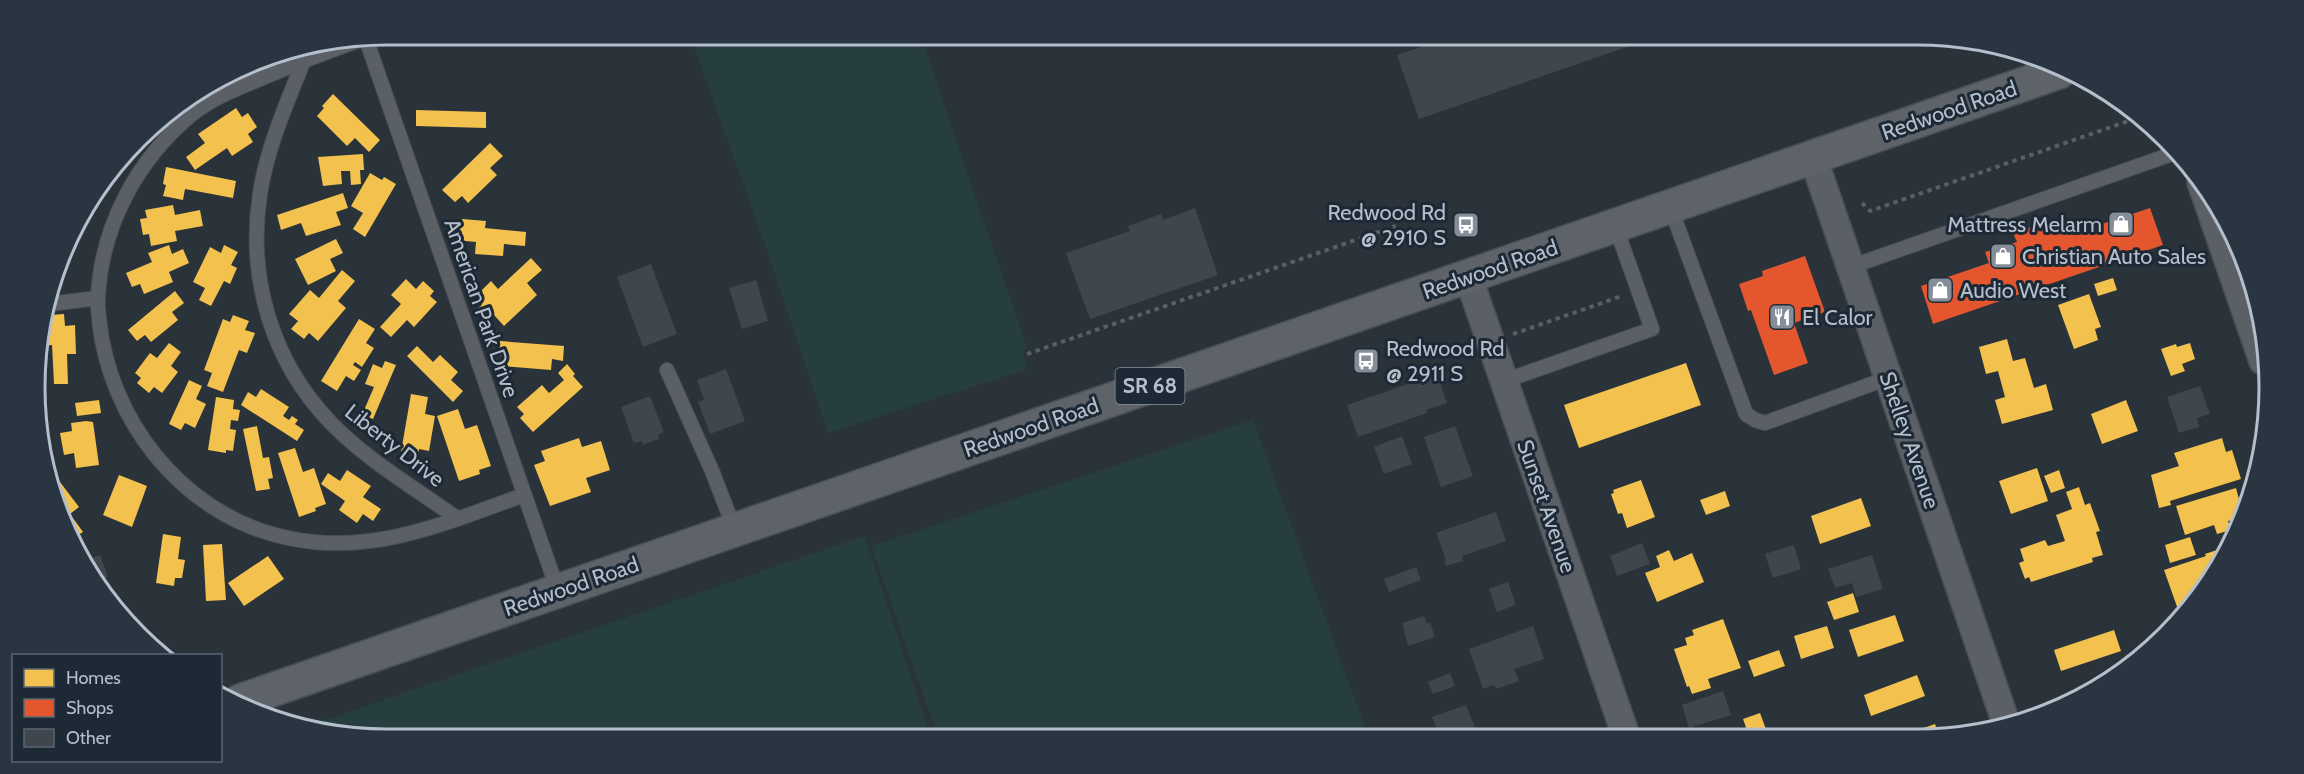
<svg xmlns="http://www.w3.org/2000/svg" width="2304" height="774" font-family="Cabin,sans-serif">
<rect width="100%" height="100%" fill="#2a323a"/>
<path fill="#273e40" d="M690,36L921,37L1027,347L1022,350L1028,369L828,433L765,245Z
M1253,420L1368,735L937,734L871,546Z
M865,536L930,734L318,733L304,727Z"/>
<path fill="#f2c14e" d="M333,94L380,140L369,152L355,138L347,146L317,116L324,108L322,106Z
M236,108L242,117L248,113L257,127L248,134L253,142L232,156L227,148L195,170L186,157L205,143L198,134Z
M416,110L486,112V128L416,126Z
M490,143L503,156L490,168L497,175L468,203L462,196L455,202L442,190Z
M363,154L364,170H360L361,184L351,185L350,171H341L342,184L323,186L318,157Z
M166,167L236,181L233,198L185,189L183,200L163,196L166,185L163,184Z
M370,173L382,180L384,177L396,184L365,237L353,229L363,213L351,206Z
M343,193L348,208L336,212L341,225L306,236L301,223L281,230L277,215Z
M93,202V216H82Z
M173,205L175,215L200,210L203,226L175,231L177,241L151,246L149,234L143,235L140,219L147,218L145,210Z
M462,219L486,221L485,228L526,232L525,246L504,244L503,256L475,254L476,242L455,240L457,226H461Z
M336,239L343,253L330,259L336,271L308,285L295,259Z
M169,245L172,254L183,249L189,263L169,272L173,282L144,294L140,284L132,287L126,273L152,262L148,253Z
M224,245L238,252L231,265L237,268L230,284L224,281L211,306L199,300L205,288L193,282L210,247L221,253Z
M66,248L69,261L61,263L62,262Z
M531,258L542,270L527,283L537,295L504,326L494,315L488,321L477,309L482,305L475,297L491,281L498,289Z
M342,270L355,281L338,301L346,308L318,341L309,333L304,339L291,329L298,321L289,314L310,290L319,298Z
M2113,278L2117,290L2098,296L2094,284Z
M406,279L416,289L423,281L434,291L430,296L437,302L414,327L407,320L391,337L380,327L401,304L391,295Z
M175,291L184,303L172,312L178,320L151,342L145,335L137,341L128,330Z
M2089,294L2101,327L2095,329L2098,340L2074,349L2058,305Z
M64,314L65,326L75,325L76,354H67L68,384H54L52,345L40,346L38,338L44,320L50,319V315Z
M233,315L249,321L245,330L255,333L247,353L239,350L223,392L207,386L212,373L204,370L223,319L230,322Z
M359,319L375,329L366,343L374,348L362,367L355,362L353,365L361,370L354,381L346,376L337,391L321,381Z
M2007,339L2013,361L2025,358L2034,388L2046,384L2053,410L2002,424L1995,400L2005,397L1998,371L1986,374L1979,347Z
M500,341L564,346L563,361L552,359L551,370L503,366L504,356H499Z
M169,343L181,352L171,366L178,372L162,393L154,387L149,393L137,383L141,378L135,373L150,353L157,358Z
M2190,343L2195,359L2182,364L2185,371L2171,376L2161,349L2176,344L2177,347Z
M417,346L433,362L440,355L458,372L451,380L463,391L453,402L407,356Z
M385,361L396,365L373,419L362,415L374,387L365,384L373,364L382,368Z
M1686,363L1701,405L1579,448L1564,405Z
M567,364L575,374L573,376L583,387L533,432L520,418L524,414L517,407L542,385L549,393L564,380L558,373Z
M189,380L202,386L196,399L206,404L195,428L185,423L181,430L169,424Z
M261,389L289,407L283,416L289,420L292,416L298,420L295,424L304,430L297,441L241,405L248,392L256,397Z
M411,394L428,397L425,414L435,416L429,451L419,449L418,455L401,452Z
M216,397L234,400L233,409L240,410L238,421L231,420L230,429L236,430L233,451L226,450V453L208,450Z
M99,400L101,413L77,416L75,403Z
M2126,400L2138,431L2102,444L2091,414Z
M458,409L465,429L477,425L491,466L479,470L480,474L459,481L437,416Z
M86,421L93,422L99,465L76,468L74,453L64,455L60,433L72,431L71,423Z
M257,426L263,458L269,457L273,478L268,479L270,489L256,491L243,429Z
M579,438L582,447L601,441L610,470L586,478L591,492L550,506L534,465L545,461L541,451Z
M2222,438L2226,452L2232,450L2241,479L2170,501L2171,505L2159,508L2151,475L2179,466L2174,453Z
M295,448L303,472L314,468L326,504L315,508L316,511L299,517L278,453Z
M2037,468L2048,501L2011,514L1999,481Z
M347,470L371,486L363,497L381,509L373,521L363,514L357,523L339,510L345,501L321,484L328,473L340,481Z
M2059,470L2065,488L2051,493L2044,476Z
M119,475L147,486L132,527L103,515Z
M1641,480L1655,517L1627,528L1622,513L1618,514L1611,494L1614,493L1613,490Z
M60,482L79,507L70,514L83,532L75,537L51,488Z
M2079,487L2085,505L2090,503L2100,531L2096,532L2103,555L2092,558L2093,562L2031,582L2029,577L2025,579L2019,563L2024,561L2020,549L2045,540L2048,546L2065,541L2056,515L2072,509L2066,492Z
M2236,488L2242,510L2240,518L2228,521L2231,530L2217,534L2214,525L2185,535L2176,506Z
M1725,491L1730,506L1706,515L1700,500Z
M1861,498L1871,526L1820,544L1811,516Z
M163,534L181,537L178,559L185,560L182,578H175L174,586L156,583Z
M2190,537L2196,555L2170,563L2165,545Z
M222,544L226,600L206,601L203,545Z
M1669,550L1674,561L1692,553L1704,582L1657,602L1645,573L1660,567L1656,556Z
M2217,550L2222,564L2180,615L2164,570L2206,556L2205,554Z
M268,556L284,579L244,606L228,583Z
M1853,593L1859,612L1834,620L1827,602Z
M1895,615L1904,641L1858,657L1849,630Z
M1723,619L1741,668L1708,679L1711,688L1692,694L1689,686L1687,687L1674,649L1687,645L1685,638L1694,635L1692,630Z
M1827,626L1834,648L1801,659L1794,636Z
M2114,630L2121,651L2061,671L2054,650Z
M1779,650L1785,666L1754,677L1748,661Z
M1917,675L1925,696L1871,716L1864,695Z
M1760,713L1767,732L1749,736L1743,719Z
M1935,724L1939,736H1901Z"/>
<path fill="#e4572e" d="M2150,208L2163,245L1933,324L1921,286L1989,263L1985,252L2017,242L2013,233L2042,223L2046,232L2078,221L2081,231Z
M1805,256L1825,312L1794,323L1808,363L1774,375L1751,310L1748,311L1739,284L1763,276L1762,271Z"/>
<path fill="#40464d" d="M1444,39L1647,40L1419,119L1397,55Z
M1195,208L1218,275L1090,319L1066,253L1130,231L1128,226L1161,214L1163,220Z
M651,264L677,334L643,347L617,277Z
M756,280L768,321L742,329L729,288Z
M726,369L745,421L710,434L698,402L704,400L697,380Z
M1437,374L1447,403L1426,410L1427,413L1358,437L1347,405Z
M2200,386L2210,414L2197,418L2199,427L2179,433L2167,397Z
M650,396L664,432L658,435L659,439L643,445L642,441L634,443L621,407Z
M1455,426L1473,476L1441,487L1424,437Z
M1402,436L1412,464L1384,474L1374,447Z
M1496,512L1506,541L1462,556L1463,561L1446,566L1444,561L1446,560L1436,533Z
M1642,543L1650,564L1617,576L1610,556Z
M1794,545L1801,569L1773,578L1765,554Z
M100,555L108,577L97,581L87,560Z
M1872,555L1883,589L1856,597L1852,583L1835,588L1828,569Z
M1416,567L1421,580L1389,592L1384,579Z
M1508,582L1516,605L1497,612L1489,589Z
M1424,616L1427,624L1430,622L1435,637L1408,646L1402,623Z
M1533,626L1544,659L1514,669L1519,681L1496,689L1494,685L1483,689L1469,649Z
M1450,673L1455,686L1433,694L1428,682Z
M1723,691L1731,715L1689,728L1682,705Z
M1466,705L1478,735H1439L1432,717Z
M1571,729L1573,736L1553,735Z"/>
<g fill="none" stroke-linecap="round" stroke-linejoin="round">
<defs>
<path id="service" d="M366,39L558,591
M360,40C326,52 293,65 260,79C236,89 212,98 191,115C137,160 102,225 98,296C97,310 100,326 102,340C120,436 194,521 293,539C375,555 448,522 524,495
M304,60C287,103 267,147 260,194C247,278 272,362 331,423C368,461 415,488 458,519
M1670,206L1746,414L1755,420L1765,423L1888,378
M1850,267L2172,154
M49,304L98,298
M667,370L712,471L735,530
M1504,381L1652,329L1615,225"/>
<path id="minor" d="M1813,157L2006,723
M2201,182L2263,361
M1468,276L1626,736"/>
<path id="primary" d="M240,701L2059,72"/>
</defs>
<use href="#service" stroke="#494e54" stroke-width="16"/>
<use href="#minor" stroke="#494e54" stroke-width="30"/>
<use href="#primary" stroke="#484e56" stroke-width="36"/>
<path stroke="#585f65" stroke-width="4" stroke-dasharray="4.5 4.5" stroke-linecap="butt" d="M1862,203L1870,211L2137,118
M1513,334L1622,296
M1027,354L1396,226"/>
<use href="#service" stroke="#5b6067" stroke-width="14"/>
<use href="#minor" stroke="#5b6067" stroke-width="27"/>
<use href="#primary" stroke="#5d6369" stroke-width="33"/>
</g>
<defs>
<symbol id="shop-square" viewBox="-11 -11 22 22"><rect x="-9" y="-9" width="18" height="18" rx="4" fill="#848d98" stroke="#1d2935"/><path d="M-5-2.5h2.3a2.7 3.5 0 0 1 5.4 0H5L5.5 6h-11ZM-1.5-2.5h3a1.5 2.3 0 0 0-3 0Z" fill="#fff"/></symbol>
<symbol id="bus-square" viewBox="-11 -11 22 22"><rect x="-9" y="-9" width="18" height="18" rx="4" fill="#848d98" stroke="#1d2935"/><path d="M-5-6H5V4H4V6H2V4H-2V6H-4V4H-5ZM-3.5-4V0h7V-4ZM-3.5 1.2v1.5H-2V1.2ZM2 1.2v1.5H3.5V1.2Z" fill="#fff"/></symbol>
<symbol id="restaurant-square" viewBox="-11 -11 22 22"><rect x="-9" y="-9" width="18" height="18" rx="4" fill="#848d98" stroke="#1d2935"/><path d="M-5-6h1v4h1v-4h1v4h1v-4h1v5L-1.5 .5V6h-2V.5L-5-1ZM5-6V6H3V1.5H1.5Q1.5-4 5-6Z" fill="#fff"/></symbol>
</defs>
<g fill-rule="evenodd">
<use href="#shop-square" x="2106" y="209" width="30" height="30"/>
<use href="#bus-square" x="1451" y="210" width="30" height="30"/>
<use href="#shop-square" x="1988" y="241" width="30" height="30"/>
<use href="#shop-square" x="1925" y="275" width="30" height="30"/>
<use href="#restaurant-square" x="1767" y="302" width="30" height="30"/>
<use href="#bus-square" x="1351" y="346" width="30" height="30"/>
</g>
<g text-anchor="middle" stroke-width="6" stroke-linejoin="round" paint-order="stroke">
<rect fill="#1d2935" stroke="#87919e" stroke-width="1.5" x="1115.5" y="368" width="69" height="36" rx="4.5"/>
<g font-size="21" font-weight="bold" fill="#b5becb">
<text x="1150" y="393">SR 68</text>
</g>
<g font-size="22" fill="#b5becb" stroke="#1d2935">
<text transform="translate(1949 110) rotate(-19)" y="8">Redwood Road</text>
<text transform="translate(1490 269) rotate(-19)" y="8">Redwood Road</text>
<text transform="translate(482 308) rotate(71)" y="8">American Park Drive</text>
<text transform="translate(1031 427) rotate(-19)" y="8">Redwood Road</text>
<text transform="translate(1910 440) rotate(71)" y="8">Shelley Avenue</text>
<text transform="translate(395 445) rotate(38)" y="8">Liberty Drive</text>
<text transform="translate(1547 506) rotate(71)" y="8">Sunset Avenue</text>
<text transform="translate(571 586) rotate(-19)" y="8">Redwood Road</text>
</g>
<g font-size="22" fill="#b5becb" stroke="#1d2935" text-anchor="start">
<text x="1446" y="220" text-anchor="end">Redwood Rd<tspan x="1446" dy="25">@ 2910 S</tspan></text>
<text x="2102" y="232" text-anchor="end">Mattress Melarm</text>
<text x="2022" y="264">Christian Auto Sales</text>
<text x="1960" y="298">Audio West</text>
<text x="1802" y="325">El Calor</text>
<text x="1386" y="356">Redwood Rd<tspan x="1386" dy="25">@ 2911 S</tspan></text>
</g>
</g>
<path d="M0 0H2304V774H0ZM387 45H1917A342 342 0 0 1 2259 387V387A342 342 0 0 1 1917 729H387A342 342 0 0 1 45 387V387A342 342 0 0 1 387 45Z" fill="#293541" fill-rule="evenodd"/>
<path fill="none" stroke="#b5becb" stroke-width="3" d="M387 45H1917A342 342 0 0 1 2259 387V387A342 342 0 0 1 1917 729H387A342 342 0 0 1 45 387V387A342 342 0 0 1 387 45Z"/>
<rect x="12" y="654" width="210" height="108" fill="#1d2935" stroke="#5a6571" stroke-width="1.5"/>
<rect x="24" y="669" width="30" height="18" fill="#f2c14e" stroke="#5a6571" stroke-width="1.5"/>
<text x="66" y="684" font-size="18" fill="#b5becb">Homes</text>
<rect x="24" y="699" width="30" height="18" fill="#e4572e" stroke="#5a6571" stroke-width="1.5"/>
<text x="66" y="714" font-size="18" fill="#b5becb">Shops</text>
<rect x="24" y="729" width="30" height="18" fill="#40464d" stroke="#5a6571" stroke-width="1.5"/>
<text x="66" y="744" font-size="18" fill="#b5becb">Other</text>
</svg>
